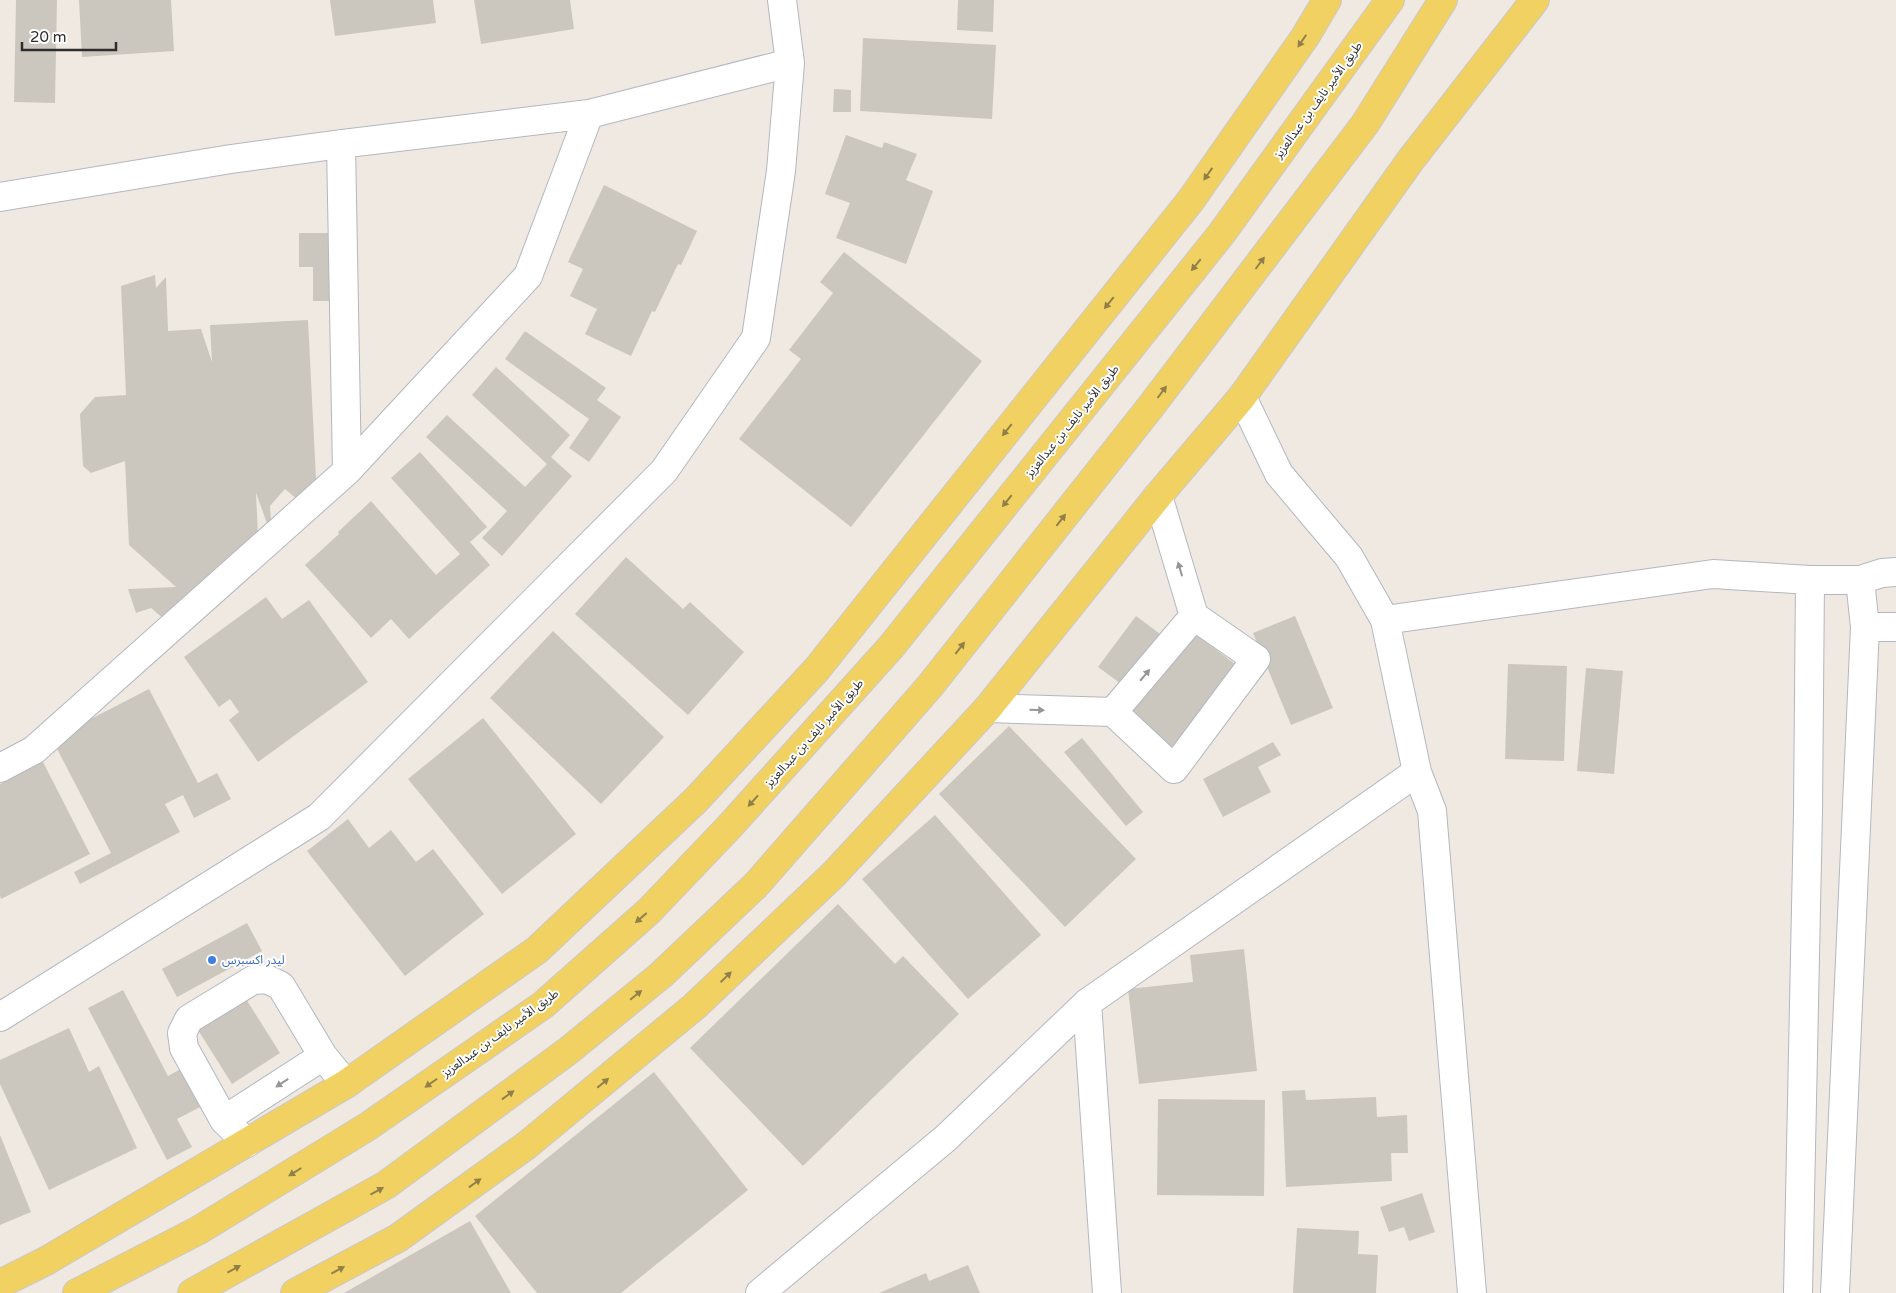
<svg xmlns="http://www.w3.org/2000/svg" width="1896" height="1293" font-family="'Varela Round','Noto Sans Arabic',sans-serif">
<rect width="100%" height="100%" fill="#efe9e1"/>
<path fill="#cbc7bf" d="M16,0H57L55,103L14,102Z
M79,0H171L174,51L82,57Z
M330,0H433L436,23L335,36Z
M474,0H570L574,29L481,44Z
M958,0H994L993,32L957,30Z
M863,38L996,45L992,119L860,111Z
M834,89L851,90V112H833Z
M846,135L882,148L884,142L917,154L906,180L933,191L906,264L836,238L850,203L825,194Z
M604,185L697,231L681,265L678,264L655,312L652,311L631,356L585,334L597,309L570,296L583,269L568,262Z
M299,233H334V301H313V267H299Z
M844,252L982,361L851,527L739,439L801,359L789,350L833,293L820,282Z
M155,275L156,288L166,277L168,331L201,329L212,362L210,325L308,320L316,479L298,500L285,489L270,506L272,537L256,493L258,535L206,595L186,596L165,620L151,608L136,613L128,589L176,587L129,545L125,461L91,473L83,466L80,414L95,397L126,395L121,286Z
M525,331L606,388L597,400L621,417L589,462L569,448L589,419L505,359Z
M496,367L570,435L551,457L572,476L502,556L482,538L507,511L426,437L447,415L525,487L547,464L472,395Z
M420,452L487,527L470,542L490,565L409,639L391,619L371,638L305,565L339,534L338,532L371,501L436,575L460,554L391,478Z
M626,557L683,609L690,602L744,652L688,715L575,614Z
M266,597L282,619L309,600L368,682L258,762L229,720L239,712L230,699L219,707L184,657Z
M1136,616L1175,645L1187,628L1235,664L1171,752L1120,715L1135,694L1098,667Z
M1295,616L1333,708L1291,725L1253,633Z
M553,631L664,737L601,804L490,698Z
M1508,664L1567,666L1564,761L1505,759Z
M1586,668L1623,671L1614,774L1577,771Z
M149,689L198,783L217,773L231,799L194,818L183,795L165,804L180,832L80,884L74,872L111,853L52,739Z
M483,718L576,834L502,894L408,779Z
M1009,726L1136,859L1065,927L939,794Z
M1082,738L1143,812L1126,826L1064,752Z
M1273,742L1281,755L1258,767L1271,792L1223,817L1203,779Z
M43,762L90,854L1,899L0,896V784Z
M935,815L1041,935L968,999L862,879Z
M348,819L369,848L391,830L416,862L433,849L484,914L405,976L307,851Z
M838,904L895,964L903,956L959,1014L803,1166L690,1048Z
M247,923L262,951L177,997L162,969Z
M1244,949L1257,1071L1139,1084L1128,989L1193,982L1190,955Z
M123,990L168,1076L188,1065L208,1103L177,1119L192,1147L167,1160L88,1008Z
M246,999L280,1053L232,1084L198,1030Z
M69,1028L89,1072L99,1066L137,1148L49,1190L0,1084V1060Z
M654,1072L748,1190L621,1293H537L475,1216Z
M1305,1090L1306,1100L1376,1097L1377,1117L1407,1115L1408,1153H1391L1392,1181L1286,1187L1282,1091Z
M1158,1099L1265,1100L1264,1196L1157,1195Z
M0,1135L31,1212L0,1225Z
M1422,1193L1435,1232L1409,1241L1404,1227L1389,1232L1380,1207Z
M470,1221L511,1293H344Z
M1297,1228L1359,1231L1358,1254L1378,1255L1376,1293H1293Z
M968,1265L980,1293H879L926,1273L929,1281Z"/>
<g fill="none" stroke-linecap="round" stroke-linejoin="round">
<defs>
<path id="minor" d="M341,144L347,471
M0,197L231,159L341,144L589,114L790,63
M1242,397L1279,474L1349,557L1385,620L1417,772L1432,811L1472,1293
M1860,580L1882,573L1896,572
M1385,620L1713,574L1810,580H1860L1865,627L1835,1293
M1865,627H1896
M988,708L1113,712L1174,769L1256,659L1194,616L1158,496
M1113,712L1194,616
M0,768L34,750L347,471L528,276L589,114
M1087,1003L1107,1293
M0,1017L319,817L664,471L756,338L781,171L790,63L782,0
M224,1120L323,1056
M247,1143L224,1120L184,1048L182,1033L189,1019L253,980L267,979L281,986L323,1056L346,1084
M760,1293L946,1138L1087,1003L1417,772
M1798,1293L1808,812L1810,580"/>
<path id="major" d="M0,1284L46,1261L346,1084L537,950L696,800L817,669L1191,200L1305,37L1327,0
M77,1293L199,1230L367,1127L543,1005L649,911L730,826L891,647L1222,233L1390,0
M192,1293L386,1185L568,1051L661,975L756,885L930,686L1152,405L1365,124L1443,0
M295,1293L398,1238L527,1145L695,1006L834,874L988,708L1158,496L1242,397L1410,161L1535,0"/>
</defs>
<use href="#minor" stroke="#b4b7c1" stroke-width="30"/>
<use href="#major" stroke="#c9c9c9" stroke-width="30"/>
<use href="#minor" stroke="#fff" stroke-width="28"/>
<use href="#major" stroke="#f2d163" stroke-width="28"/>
</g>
<defs><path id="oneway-solid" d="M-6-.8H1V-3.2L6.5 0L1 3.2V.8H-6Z" transform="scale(1.25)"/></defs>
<g fill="#908048">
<use href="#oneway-solid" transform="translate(1302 41) rotate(124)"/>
<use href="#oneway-solid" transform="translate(1208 174) rotate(125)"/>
<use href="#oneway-solid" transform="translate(1260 263) rotate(-53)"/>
<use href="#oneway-solid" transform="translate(1196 265) rotate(129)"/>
<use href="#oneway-solid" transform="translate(1109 303) rotate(129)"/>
<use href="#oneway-solid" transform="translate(1162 392) rotate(-53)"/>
<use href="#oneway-solid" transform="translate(1007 430) rotate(129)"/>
<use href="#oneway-solid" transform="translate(1007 501) rotate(129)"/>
<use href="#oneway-solid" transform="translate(1061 520) rotate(-52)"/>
<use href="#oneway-solid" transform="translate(960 648) rotate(-52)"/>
<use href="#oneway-solid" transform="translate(753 801) rotate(132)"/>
<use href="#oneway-solid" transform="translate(641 918) rotate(139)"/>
<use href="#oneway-solid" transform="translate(726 977) rotate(-44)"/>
<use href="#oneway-solid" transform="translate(636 995) rotate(-39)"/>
<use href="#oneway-solid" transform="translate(431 1083) rotate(145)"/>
<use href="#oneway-solid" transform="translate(603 1083) rotate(-40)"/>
<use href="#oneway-solid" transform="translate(508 1095) rotate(-36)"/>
<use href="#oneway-solid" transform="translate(295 1172) rotate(148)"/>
<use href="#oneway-solid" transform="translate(475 1183) rotate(-36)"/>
<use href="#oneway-solid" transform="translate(377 1191) rotate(-29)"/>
<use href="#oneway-solid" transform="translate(234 1269) rotate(-29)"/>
<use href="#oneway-solid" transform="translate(338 1270) rotate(-28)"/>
</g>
<g fill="#969696">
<use href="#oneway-solid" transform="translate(1180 569) rotate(-106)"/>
<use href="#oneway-solid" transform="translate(1145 675) rotate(-50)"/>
<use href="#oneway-solid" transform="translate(1037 710) rotate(2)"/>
<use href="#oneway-solid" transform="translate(282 1083) rotate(147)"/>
</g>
<circle fill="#3f7fe0" stroke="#fff" stroke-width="2" cx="212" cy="960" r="5"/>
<g text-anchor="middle" stroke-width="4" stroke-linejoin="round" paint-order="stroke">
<g font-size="12" fill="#2e2e2e" stroke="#fff">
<text transform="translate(1318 100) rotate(-54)" y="4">طريق الأمير نايف بن عبدالعزيز</text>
<text transform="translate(1072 421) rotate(-51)" y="4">طريق الأمير نايف بن عبدالعزيز</text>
<text transform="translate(814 733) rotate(-48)" y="4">طريق الأمير نايف بن عبدالعزيز</text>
<text transform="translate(500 1033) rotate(-36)" y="4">طريق الأمير نايف بن عبدالعزيز</text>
</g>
<g font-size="12" fill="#366cbe" stroke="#fff" text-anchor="start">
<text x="222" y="964">ليدر اكسبرس</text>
</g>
</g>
<path d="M22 42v8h94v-8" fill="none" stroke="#2e2e2e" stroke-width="2.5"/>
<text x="30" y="42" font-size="15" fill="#2e2e2e" stroke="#ffffff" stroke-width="4" paint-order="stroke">20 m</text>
</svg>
